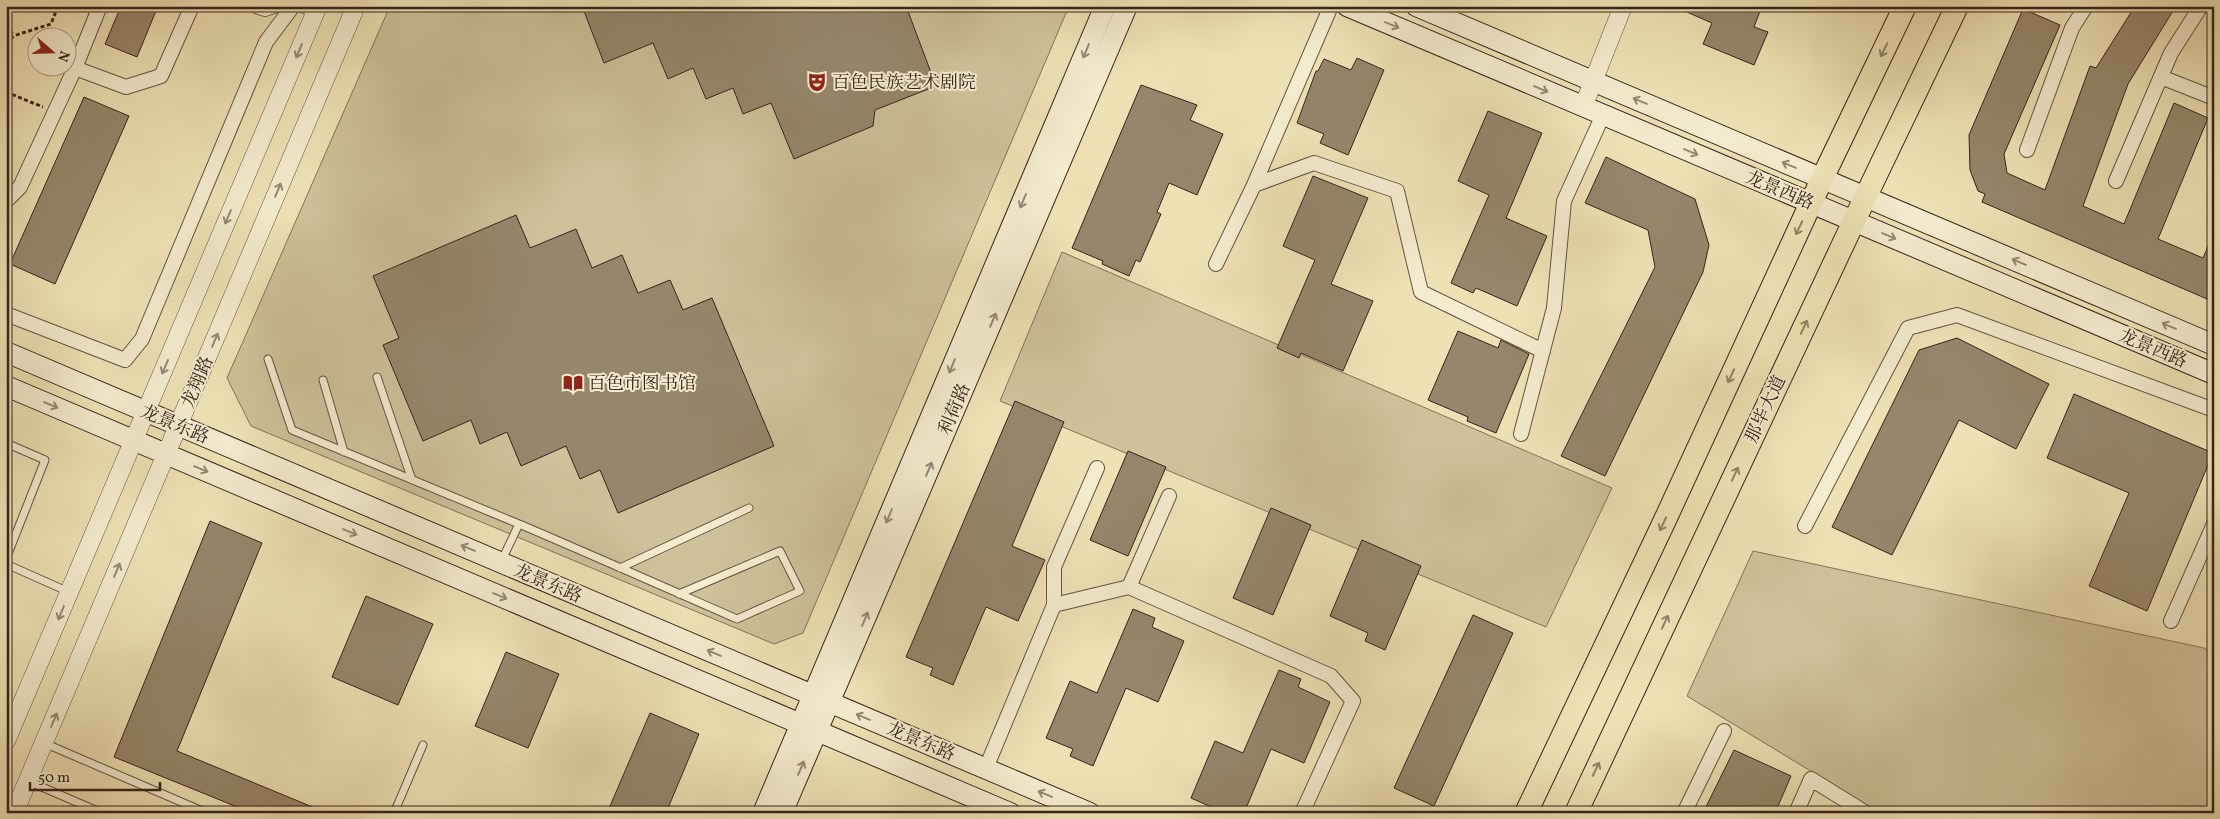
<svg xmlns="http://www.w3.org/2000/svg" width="2220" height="819" font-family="Vollkorn,'Noto Serif SC',serif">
<rect width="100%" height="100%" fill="#eee2b4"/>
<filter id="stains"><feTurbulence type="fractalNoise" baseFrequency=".004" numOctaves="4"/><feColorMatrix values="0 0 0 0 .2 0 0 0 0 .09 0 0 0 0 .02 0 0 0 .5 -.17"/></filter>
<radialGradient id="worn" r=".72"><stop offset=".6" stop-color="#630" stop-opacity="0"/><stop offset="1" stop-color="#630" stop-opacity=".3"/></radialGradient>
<path fill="#cfc29a" stroke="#83725b" d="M390,6H1069L803,633L774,644L251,426L227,378Z
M1062,252L1612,488L1546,627L1000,401Z
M1753,551L2204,648L2214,655V813H1880L1687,696Z"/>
<path fill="#96866b" stroke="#37231c" d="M121,6H158L137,57L105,44Z
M582,6H906L936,86L875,110L873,126L794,159L771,103L743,114L733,88L706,99L693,68L668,79L653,43L604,63Z
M1673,6H1762L1754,27L1768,32L1754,65L1703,44L1712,23Z
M2135,6H2176L2128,84L2083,206L2124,224L2174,103L2208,118L2158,239L2203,258L2214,233V302L1982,202L1985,194L1978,191L1970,170L1969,135L2023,9L2060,25L2004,154L2007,173L2045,190L2090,66L2096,68Z
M1357,58L1384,70L1348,155L1320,143L1324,134L1297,123L1316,71H1318L1324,59L1351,70Z
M1141,85L1197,105L1190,120L1223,134L1197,195L1169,183L1157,212L1161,214L1140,262L1136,260L1129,276L1102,264L1103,261L1072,248Z
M84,97L129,116L55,284L10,264Z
M1488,111L1542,133L1506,218L1547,236L1517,306L1476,288L1473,293L1451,283L1489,195L1458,181Z
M1606,157L1695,199L1709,245L1703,272L1605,476L1561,456L1655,267L1648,230L1585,203Z
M1313,176L1368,198L1331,284L1373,301L1343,371L1301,353L1299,358L1277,348L1315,260L1283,246Z
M516,215L530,248L576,229L592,268L622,255L638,293L670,280L683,310L712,298L774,446L618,513L600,470L580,479L566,446L521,466L507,432L480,444L471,420L423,441L383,345L399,338L373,276Z
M1458,331L1498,348L1501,340L1529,354L1496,433L1467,421L1468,417L1428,400Z
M1957,338L2049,384L2016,449L1959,420L1892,555L1832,527L1919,350Z
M2074,394L2213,453L2147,611L2089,586L2129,493L2047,458Z
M1015,401L1064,422L1012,546L1045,560L1018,621L986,607L953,685L930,675L933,668L906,657Z
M1128,451L1166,467L1128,556L1090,540Z
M1271,508L1311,525L1273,615L1233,598Z
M210,521L262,543L177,751L327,813H252L114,757Z
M1362,540L1421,566L1385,650L1365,641L1368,633L1330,616Z
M366,596L433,624L398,705L332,677Z
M1133,609L1155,618L1152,627L1184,641L1158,702L1126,688L1093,766L1070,756L1073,749L1046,738L1070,681L1097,693Z
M1473,615L1513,633L1434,806L1394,788Z
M506,652L559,674L528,748L475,726Z
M1279,670L1301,679L1298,687L1330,702L1304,763L1271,749L1244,813H1225L1191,798L1215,741L1243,753Z
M650,713L699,734L666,813H607Z
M1734,750L1791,776L1775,813H1703Z"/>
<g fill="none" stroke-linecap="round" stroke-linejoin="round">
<defs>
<path id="service" d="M268,359L292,430L519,524
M377,377L412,480
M323,380L344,452
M6,443L45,460L6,559
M502,560L519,524C592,555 664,587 737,619L800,591L780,551L679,594
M6,564L69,592
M620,568L749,508
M44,743L207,813
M28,781L102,813
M394,813L423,745"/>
<path id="minor" d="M256,6L265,9L274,6
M304,6L316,10
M75,68L100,6
M2161,77L2214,98
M2027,150L2072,28L2086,6
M2116,181L2171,53L2201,6
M1254,185L1331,6
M6,201L20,187L75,68L126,87L161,76L192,6
M1216,264L1254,185L1314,163L1397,191L1421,292L1543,351
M6,314L125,360L142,339L266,42L293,6
M1521,434L1554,308L1564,201L1603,115
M1805,526L1908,328L1957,315L2214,410
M1129,587L1169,496
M1054,605V567L1097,468
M2171,621L2214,524
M986,768L1054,605L1129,587L1331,676L1353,701L1302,813
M1684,813L1724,731
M1796,813L1811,779L1866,813"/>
<path id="tertiary" d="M1583,107L1623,6
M6,741L318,6
M14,813L356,6"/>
<path id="secondary" d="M1347,6L2214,374
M1416,6L2214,345
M6,352L1090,813
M6,386L1010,813
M763,813L1105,6
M782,813L1127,6"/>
<path id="primary" d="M1526,813L1665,520L1822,179L1905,6
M1576,813L1854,221L1957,6"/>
</defs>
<use href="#service" stroke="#655342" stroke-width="9"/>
<use href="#minor" stroke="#655342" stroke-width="16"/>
<use href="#tertiary" stroke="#655342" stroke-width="19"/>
<use href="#secondary" stroke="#37231c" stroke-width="22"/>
<use href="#primary" stroke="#37231c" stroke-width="24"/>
<path stroke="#37231c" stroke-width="3" stroke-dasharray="4 2.5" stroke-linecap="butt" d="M6,18L13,36
M6,51L13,36L51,24L58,6
M6,92L43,107"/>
<use href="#service" stroke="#f4ecce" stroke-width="7"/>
<use href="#minor" stroke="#f4ecce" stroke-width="14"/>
<use href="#tertiary" stroke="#f4ecce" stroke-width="18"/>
<use href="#secondary" stroke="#f4ecce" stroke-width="20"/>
<use href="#primary" stroke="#eee2b4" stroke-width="22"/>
</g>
<defs><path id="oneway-shaft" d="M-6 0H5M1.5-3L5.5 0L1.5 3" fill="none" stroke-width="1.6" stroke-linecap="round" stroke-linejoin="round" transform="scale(1.25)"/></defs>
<g stroke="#968875">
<use href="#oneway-shaft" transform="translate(1392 25) rotate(23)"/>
<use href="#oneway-shaft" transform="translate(299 51) rotate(113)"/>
<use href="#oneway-shaft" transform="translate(1086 51) rotate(113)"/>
<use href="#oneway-shaft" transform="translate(1541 89) rotate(23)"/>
<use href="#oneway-shaft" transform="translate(1640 101) rotate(-157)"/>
<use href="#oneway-shaft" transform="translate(1691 152) rotate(23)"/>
<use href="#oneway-shaft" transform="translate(1789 165) rotate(-157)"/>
<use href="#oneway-shaft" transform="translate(278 190) rotate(-67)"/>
<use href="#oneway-shaft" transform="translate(1023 201) rotate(113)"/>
<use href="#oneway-shaft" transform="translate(228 217) rotate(113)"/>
<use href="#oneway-shaft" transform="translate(1889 236) rotate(23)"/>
<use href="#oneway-shaft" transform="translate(2019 262) rotate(-157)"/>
<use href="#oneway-shaft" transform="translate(993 320) rotate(-67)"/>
<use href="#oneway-shaft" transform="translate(2169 326) rotate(-157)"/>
<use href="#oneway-shaft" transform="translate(215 340) rotate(-67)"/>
<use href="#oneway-shaft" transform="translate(952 366) rotate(113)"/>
<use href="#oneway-shaft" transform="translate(165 367) rotate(113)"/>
<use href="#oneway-shaft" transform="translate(51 405) rotate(23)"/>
<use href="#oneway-shaft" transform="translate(201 469) rotate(23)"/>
<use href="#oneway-shaft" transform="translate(929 469) rotate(-67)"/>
<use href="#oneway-shaft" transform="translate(889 516) rotate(113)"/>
<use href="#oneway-shaft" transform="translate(350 532) rotate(23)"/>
<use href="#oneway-shaft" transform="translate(468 548) rotate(-157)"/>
<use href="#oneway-shaft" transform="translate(117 570) rotate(-67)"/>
<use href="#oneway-shaft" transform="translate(500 596) rotate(23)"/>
<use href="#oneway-shaft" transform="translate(61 613) rotate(113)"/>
<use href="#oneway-shaft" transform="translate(865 619) rotate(-67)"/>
<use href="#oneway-shaft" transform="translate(714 653) rotate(-157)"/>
<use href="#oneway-shaft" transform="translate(863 717) rotate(-157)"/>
<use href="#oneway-shaft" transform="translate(54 720) rotate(-67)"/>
<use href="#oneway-shaft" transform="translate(801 768) rotate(-67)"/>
<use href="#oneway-shaft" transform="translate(1045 794) rotate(-157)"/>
</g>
<g stroke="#928268">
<use href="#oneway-shaft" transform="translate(1884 50) rotate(116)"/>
<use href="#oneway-shaft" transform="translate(1799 228) rotate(115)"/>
<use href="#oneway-shaft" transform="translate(1804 327) rotate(-65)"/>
<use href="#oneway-shaft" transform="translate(1731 376) rotate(115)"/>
<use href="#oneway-shaft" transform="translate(1735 474) rotate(-65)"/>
<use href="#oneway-shaft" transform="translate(1663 524) rotate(115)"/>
<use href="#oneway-shaft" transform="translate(1665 622) rotate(-65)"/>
<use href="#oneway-shaft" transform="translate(1596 769) rotate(-65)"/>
</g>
<defs>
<symbol id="theatre-bare" viewBox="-9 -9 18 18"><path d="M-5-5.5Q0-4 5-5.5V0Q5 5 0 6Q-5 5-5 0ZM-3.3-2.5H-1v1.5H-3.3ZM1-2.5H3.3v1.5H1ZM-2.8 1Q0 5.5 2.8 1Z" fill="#8f2418" stroke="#f4ecce" stroke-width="2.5" paint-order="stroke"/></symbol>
<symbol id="library-bare" viewBox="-9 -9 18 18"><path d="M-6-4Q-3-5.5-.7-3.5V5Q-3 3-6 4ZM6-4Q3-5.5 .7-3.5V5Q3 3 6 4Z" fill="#8f2418" stroke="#f4ecce" stroke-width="2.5" paint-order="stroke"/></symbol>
</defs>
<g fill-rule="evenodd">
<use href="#theatre-bare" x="803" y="68" width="28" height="28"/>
<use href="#library-bare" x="559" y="369" width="28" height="28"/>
</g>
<g text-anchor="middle" stroke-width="4" stroke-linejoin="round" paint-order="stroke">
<g font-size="18" fill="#37231c" stroke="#f4ecce" text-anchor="start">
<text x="832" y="88">百色民族艺术剧院</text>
<text x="588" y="389">百色市图书馆</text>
</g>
<g font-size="18" fill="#37231c" stroke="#f4ecce">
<text transform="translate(1780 190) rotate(23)" y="6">龙景西路</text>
<text transform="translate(2153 348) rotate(23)" y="6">龙景西路</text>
<text transform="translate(197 382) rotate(-67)" y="6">龙翔路</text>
<text transform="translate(954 409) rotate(-67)" y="6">利荷路</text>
<text transform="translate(1765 409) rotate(-65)" y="6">那毕大道</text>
<text transform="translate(175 424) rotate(23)" y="6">龙景东路</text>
<text transform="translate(548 583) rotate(23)" y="6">龙景东路</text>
<text transform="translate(921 741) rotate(23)" y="6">龙景东路</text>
</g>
</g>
<rect width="2220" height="819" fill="none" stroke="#eee2b4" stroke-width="25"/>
<rect x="8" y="8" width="2205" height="804" fill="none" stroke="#37231c" stroke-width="2.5"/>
<rect x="12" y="12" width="2195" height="794" fill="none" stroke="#37231c"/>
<g transform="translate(52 52) rotate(110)"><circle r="24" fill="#f4ecce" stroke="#a89c87"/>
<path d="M0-4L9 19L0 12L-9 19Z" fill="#8f2418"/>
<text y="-8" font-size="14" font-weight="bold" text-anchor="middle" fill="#37231c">N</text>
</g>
<path d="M30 782v8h130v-8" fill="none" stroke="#37231c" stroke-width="2.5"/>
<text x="38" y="782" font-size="15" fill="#37231c" stroke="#f4ecce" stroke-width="4" paint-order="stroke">50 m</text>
<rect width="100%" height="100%" filter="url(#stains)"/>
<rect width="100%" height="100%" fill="url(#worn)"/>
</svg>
